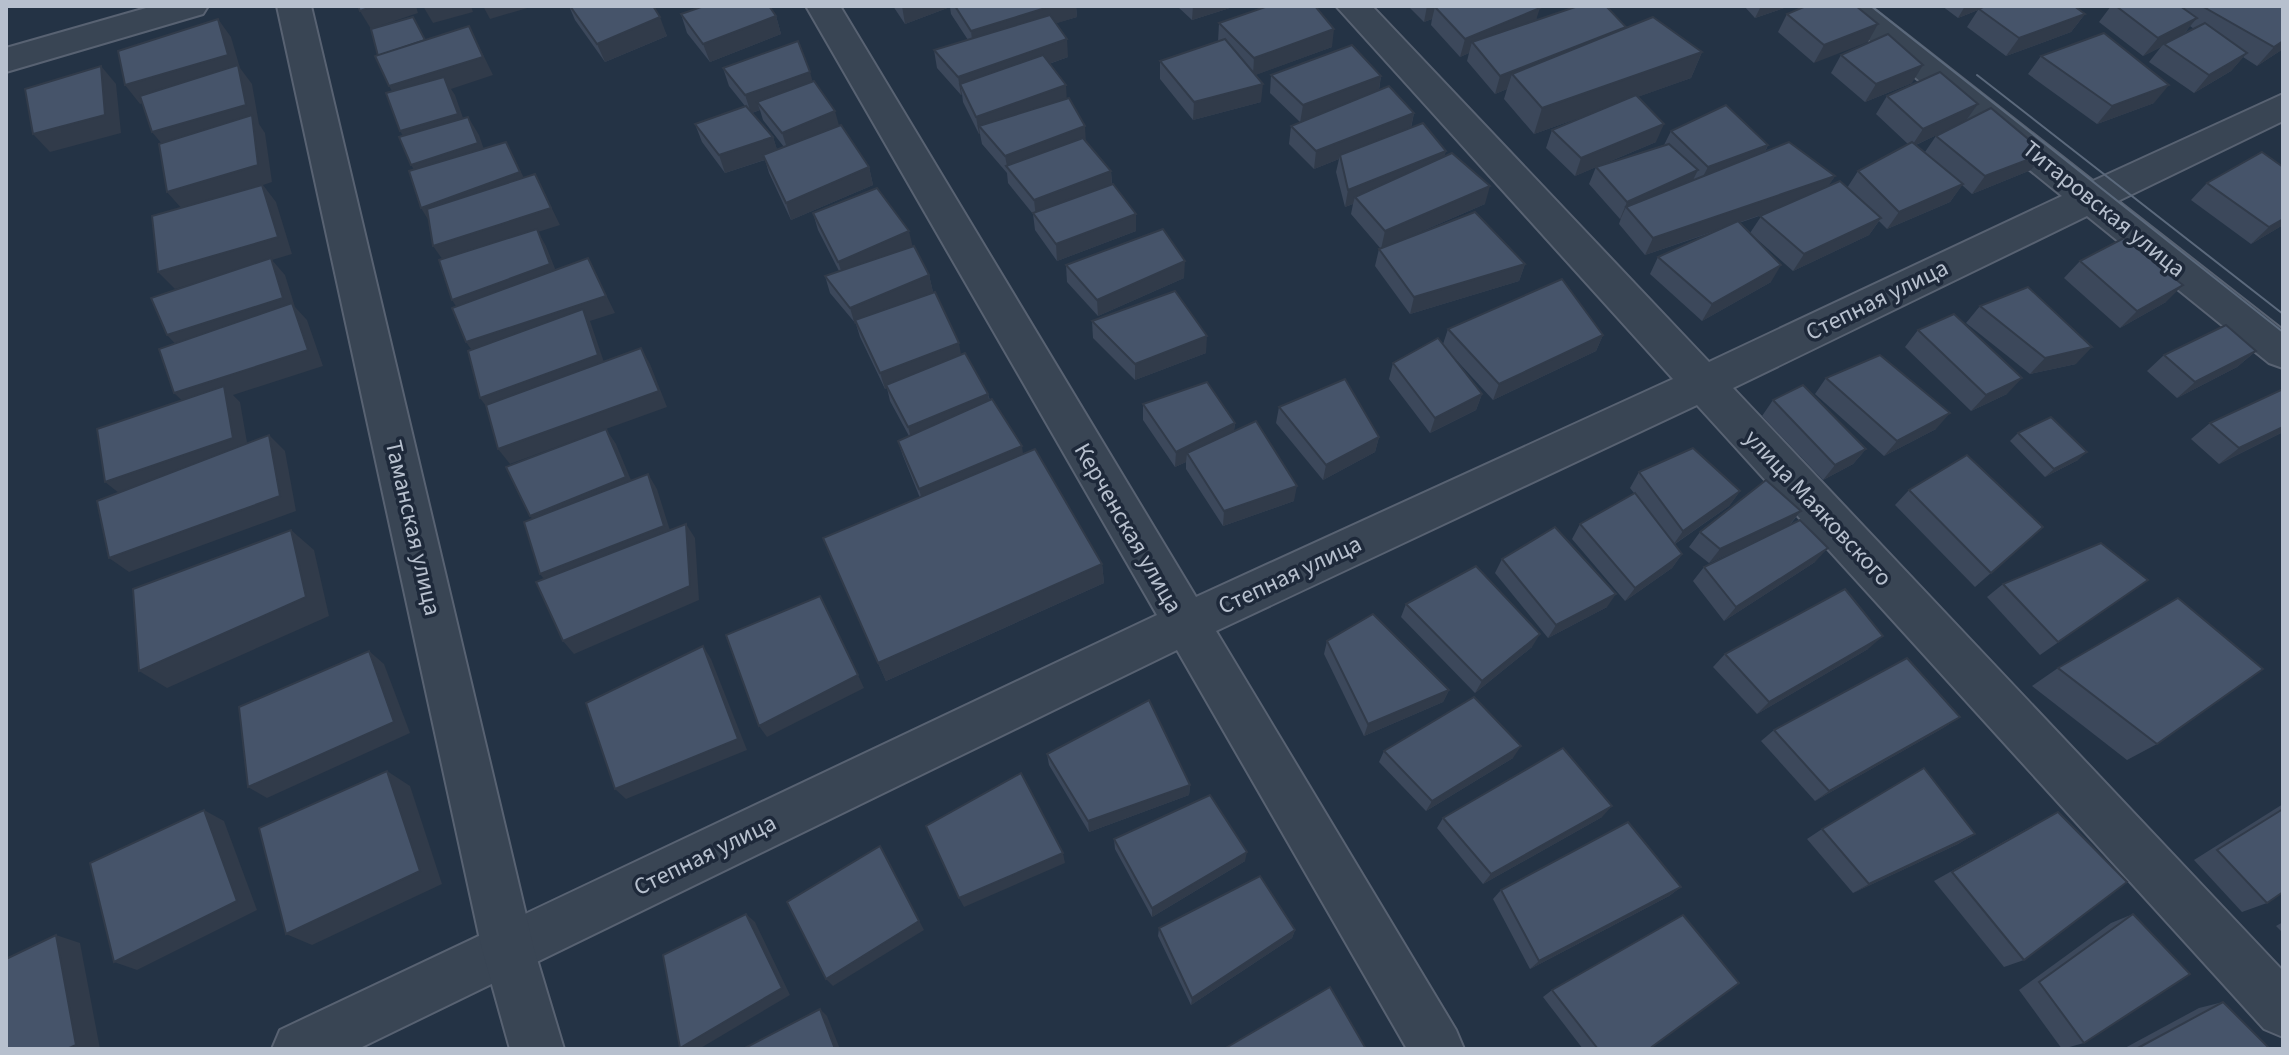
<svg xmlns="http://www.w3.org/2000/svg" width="2289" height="1055" font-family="'Source Sans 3',sans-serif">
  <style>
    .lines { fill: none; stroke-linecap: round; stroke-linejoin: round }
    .minor-casing { stroke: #586272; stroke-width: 4 }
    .tertiary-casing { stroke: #586272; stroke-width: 4 }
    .minor { fill: #394554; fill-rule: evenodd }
    .tertiary { fill: #394554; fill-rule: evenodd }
    .tram { stroke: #5b697c; stroke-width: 2 }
    .wall { fill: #3c485b; fill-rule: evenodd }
    .shaded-wall { fill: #313b4a }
    .building { fill: #46546a; stroke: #313b4a; stroke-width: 2 }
    .labels { text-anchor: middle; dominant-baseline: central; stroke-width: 7; stroke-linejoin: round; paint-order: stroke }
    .street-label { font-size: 24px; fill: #b7c0ce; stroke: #1e293a }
  </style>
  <rect width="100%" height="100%" fill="#243345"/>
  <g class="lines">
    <g class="minor-casing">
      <polygon id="minor" points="806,6 840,6 1196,597 1673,379 1336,6 1372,6 1709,362 2062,196 1837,14 1832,6 1870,6 2093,181 2283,94 2283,121 2118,201 2283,330 2283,368 2269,363 2087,216 1733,388 2283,971 2283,1037 2264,1029 1697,405 1216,631 1456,1030 1464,1049 1407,1049 1177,650 358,1049 272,1049 280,1030 1157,615"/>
    </g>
    <g class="tertiary-casing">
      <g id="tertiary">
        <polygon points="153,6 208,6 203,14 6,72 6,48"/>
        <polygon points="277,6 311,6 534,949 564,1049 510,1049 482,949"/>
      </g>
    </g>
    <use href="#minor" class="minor"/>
    <use href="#tertiary" class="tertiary"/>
    <g class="tram">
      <polyline points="1871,6 2283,332"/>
      <polyline points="1977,75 2283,314"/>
    </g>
  </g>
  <g class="wall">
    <polygon points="569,6 653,6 667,36 605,62 575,20"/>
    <polygon points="893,6 1076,6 1077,17 1056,23 1068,57 1049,64 1086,141 1111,171 1112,184 1136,214 1136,231 1057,261 1035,230 1033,214 1008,183 1007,173 982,144 980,134 979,134 963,102 962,94 961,95 937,68 934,50 968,40 951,14 950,7 905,24"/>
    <polygon points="1177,6 1236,6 1192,20"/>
    <path d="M 1408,6 L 1538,6 L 1536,21 L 1625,28 L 1702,52 L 1691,78 L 1637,97 L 1656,142 L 1599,166 L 1664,145 L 1671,131 L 1768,145 L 1765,152 L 1835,176 L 1828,186 L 1847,188 L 1858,171 L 1908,144 L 1876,114 L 1887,96 L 1978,104 L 1966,121 L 2045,153 L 2031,170 L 1972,194 L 1962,185 L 1950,202 L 1887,229 L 1879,221 L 1869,235 L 1793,271 L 1750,233 L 1762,215 L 1739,223 L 1771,282 L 1702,321 L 1650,274 L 1658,257 L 1719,230 L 1645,255 L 1619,224 L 1621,218 L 1620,219 L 1589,184 L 1596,167 L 1575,176 L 1546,148 L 1552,130 L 1601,110 L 1534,134 L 1504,99 L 1507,89 L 1495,94 L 1467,61 L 1469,53 L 1460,57 L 1431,25 L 1432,19 L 1424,22 ZM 1953,127 L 1936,136 L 1925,152 L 1916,145 Z"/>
    <polygon points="1744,6 1790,6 1755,18"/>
    <polygon points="1856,6 1814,63 1778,32 1787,14"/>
    <polygon points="1942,6 2074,6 2085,14 2071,32 2006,56 1967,27 1978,10 1958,18"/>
    <path d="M 2111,6 L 2180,6 L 2184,9 L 2186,6 L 2283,6 L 2283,49 L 2257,66 L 2243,57 L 2231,71 L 2194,93 L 2149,62 L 2161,47 L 2143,56 L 2099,22 ZM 2190,26 L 2194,29 L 2184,34 Z"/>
    <polygon points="681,14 776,16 781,34 710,62 687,33"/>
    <polygon points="1219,23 1332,47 1255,75 1261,102 1193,120 1160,79 1160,61 1218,42"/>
    <polygon points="1841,55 1912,83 1865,102 1831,73"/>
    <polygon points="2041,56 2154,103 2097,124 2028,74"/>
    <path d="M 723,68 L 813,81 L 839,126 L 869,167 L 873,185 L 791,220 L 769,173 L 765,160 L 725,173 L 702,142 L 695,124 L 745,106 L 729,86 ZM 760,110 L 763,120 L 784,147 L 777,150 L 773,137 L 752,113 Z"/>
    <polygon points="1271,75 1381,76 1379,90 1414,113 1411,128 1446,151 1444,156 1485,204 1381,249 1351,214 1353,204 1345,207 1336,172 1339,159 1314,169 1289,144 1291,126 1300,122 1270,93"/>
    <polygon points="2207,183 2283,225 2251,244 2191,200"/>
    <polygon points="813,213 913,246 929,275 933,292 920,298 988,394 990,400 1023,454 1102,564 1104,583 886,681 823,538 920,498 903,456 898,441 909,436 890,401 887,388 885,389 860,337 856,324 830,293 825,276 839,271 818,230"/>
    <polygon points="1379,249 1525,264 1519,281 1410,314 1375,266"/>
    <polygon points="2080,261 2166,302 2120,328 2064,278"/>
    <polygon points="1066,265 1184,278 1098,316 1067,282"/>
    <polygon points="1980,306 2076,364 2030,374 1966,323"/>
    <polygon points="1092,321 1206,353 1135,380 1093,338"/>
    <polygon points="1448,329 1603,335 1596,351 1493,400 1449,352 1482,394 1476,410 1430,433 1389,379 1393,363 1443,344"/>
    <polygon points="1918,330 2007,394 1971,411 1905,347"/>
    <polygon points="2256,351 2237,367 2177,398 2147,371 2164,355"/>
    <polygon points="1826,378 1936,429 1884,456 1815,394"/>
    <polygon points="1773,400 1866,449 1853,464 1823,480 1762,416"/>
    <polygon points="1143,404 1235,423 1234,431 1294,501 1223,526 1186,469 1186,462 1175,467 1143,420"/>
    <polygon points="1279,407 1379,437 1375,452 1323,480 1276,423"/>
    <polygon points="2210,423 2283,432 2219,464 2191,439"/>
    <polygon points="2018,433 2078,460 2045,477 2010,441"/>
    <polygon points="1639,472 1740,491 1729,506 1675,544 1682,554 1672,568 1625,601 1572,539 1580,524 1634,493 1630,488"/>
    <polygon points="1909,490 2043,527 1975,587 1895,505"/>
    <polygon points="1801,511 1789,526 1815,562 1724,621 1693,581 1704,567 1772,534 1709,563 1689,547 1700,532"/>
    <polygon points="1502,559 1607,607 1548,638 1495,573"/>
    <polygon points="2148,580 2040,655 1987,597 2003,584"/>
    <polygon points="1406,604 1532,647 1475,693 1401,617"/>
    <polygon points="1327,641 1449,690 1443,702 1364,736 1324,654"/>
    <polygon points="1868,649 1757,714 1713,667 1725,654"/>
    <polygon points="2058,668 2157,744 2127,760 2032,686"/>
    <polygon points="1960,717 1943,728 1815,801 1761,741 1774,730"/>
    <polygon points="1384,751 1513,758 1426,811 1379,762"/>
    <polygon points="1047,754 1190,785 1189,795 1089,832 1049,765"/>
    <polygon points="2283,804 2283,892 2267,903 2242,912 2194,860"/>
    <polygon points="1602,817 1483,884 1437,828 1443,818"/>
    <polygon points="2039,822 2024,960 2004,967 1934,881"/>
    <polygon points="1822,829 1975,834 1958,844 1853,893 1807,839"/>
    <polygon points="1114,839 1245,861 1152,917 1115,849"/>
    <polygon points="1681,887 1669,896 1530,969 1493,899 1501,890"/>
    <polygon points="2133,914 2084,1043 2062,1049 2019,990 2111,923"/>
    <polygon points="2283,922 2283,933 2276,926"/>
    <polygon points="1159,928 1295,930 1292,938 1191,1005 1158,936"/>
    <polygon points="1552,990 1649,1049 1583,1049 1543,997"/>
    <polygon points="2223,1002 2270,1049 2123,1049 2199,1008"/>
  </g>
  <g class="shaded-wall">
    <polygon points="374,6 416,6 418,13 371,29 360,11"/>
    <polygon points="423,6 471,6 473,12 433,23"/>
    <polygon points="483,6 534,6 490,19"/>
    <polygon points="902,6 950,6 950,7 905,24"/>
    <polygon points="1052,6 1076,6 1077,17 973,49 971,31"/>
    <polygon points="1193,6 1236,6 1192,20"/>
    <polygon points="1427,6 1467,6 1435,7 1432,19 1424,22"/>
    <polygon points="1761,6 1790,6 1755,18"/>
    <polygon points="1965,6 1988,6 1958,18"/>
    <polygon points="1540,8 1534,26 1472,42 1469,53 1460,57 1465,39"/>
    <polygon points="2085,14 2071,32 2006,56 2019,38"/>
    <polygon points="776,16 781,34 710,62 703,44"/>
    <polygon points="660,17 667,36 605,62 597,44"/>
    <polygon points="2197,18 2181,37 2164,44 2161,47 2143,56 2158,38"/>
    <polygon points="218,19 231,37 240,68 252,84 259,124 265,133 272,182 263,185 276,202 292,254 272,260 285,275 295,307 307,320 323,366 233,395 240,402 249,454 124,497 105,482 191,409 174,393 183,352 167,335 272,260 175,289 158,272 182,209 167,192 167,150 152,132 240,74 140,104 125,85"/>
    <polygon points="1878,24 1868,42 1814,63 1824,45"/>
    <polygon points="469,26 493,75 451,89 455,95 468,132 411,149 400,131 400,104 389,86"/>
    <polygon points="1626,27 1512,74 1507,89 1495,94 1500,76"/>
    <polygon points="1334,29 1332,47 1253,76 1254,58"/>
    <polygon points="1067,39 1068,57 965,93 960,84 962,94 961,95 958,77"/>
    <polygon points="2283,41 2283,49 2257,66 2274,47"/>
    <polygon points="1702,52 1691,78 1534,134 1542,108"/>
    <polygon points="2247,53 2231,71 2194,93 2209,75"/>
    <polygon points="1923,65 1912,83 1865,102 1876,84"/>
    <polygon points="101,66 116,84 121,133 50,152 33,134"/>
    <polygon points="810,72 815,90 757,102 760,110 751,113 745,95"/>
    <polygon points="1381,76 1378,95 1300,123 1303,105"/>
    <polygon points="1263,84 1261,102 1193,120 1194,102"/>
    <polygon points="1066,85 1067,103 979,126 980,134 979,134 976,117"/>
    <polygon points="2169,85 2154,103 2097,124 2112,106"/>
    <polygon points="1978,104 1965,122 1911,147 1923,129"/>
    <polygon points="835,111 840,129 788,151 782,133"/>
    <polygon points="1414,113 1410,131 1340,155 1339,159 1314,169 1316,151"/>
    <polygon points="468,117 479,135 488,161 422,182 411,165"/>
    <polygon points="1664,124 1656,142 1575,176 1581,158"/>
    <polygon points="1085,126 1086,144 1007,166 1005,156"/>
    <polygon points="773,137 779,155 725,173 719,155"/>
    <polygon points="506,142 530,190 432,226 421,208"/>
    <polygon points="1768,145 1759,163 1699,184 1708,167"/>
    <polygon points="1446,151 1441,169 1355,197 1353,204 1345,207 1348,190"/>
    <polygon points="2045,153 2031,170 1972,194 1985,176"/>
    <polygon points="869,167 873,185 791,220 786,203"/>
    <polygon points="1698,170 1689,188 1626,207 1621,218 1620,219 1627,202"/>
    <polygon points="1111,171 1112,188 1036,217 1034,200"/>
    <polygon points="535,174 560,225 538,232 546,246 560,281 463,317 452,300 445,263 433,246"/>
    <polygon points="1835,176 1824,193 1645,255 1653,238"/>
    <polygon points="1963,184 1950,202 1887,229 1899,212"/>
    <polygon points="1490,186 1485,204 1381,249 1385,231"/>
    <polygon points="1136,214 1136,231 1057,261 1056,244"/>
    <polygon points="1881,218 1869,235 1793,271 1804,254"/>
    <polygon points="2283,219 2283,225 2251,244 2269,227"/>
    <polygon points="909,231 913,248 844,279 838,262"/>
    <polygon points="588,258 615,313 590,321 607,371 492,414 480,398 478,359 466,342"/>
    <polygon points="1185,261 1184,278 1098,316 1097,300"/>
    <polygon points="1525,264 1519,281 1410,314 1414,297"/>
    <polygon points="1781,265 1771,282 1702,321 1712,304"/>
    <polygon points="929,275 933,292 856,324 855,320 855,325 850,308"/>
    <polygon points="2183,285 2166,302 2120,328 2137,311"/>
    <polygon points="1603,335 1596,351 1493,400 1499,384"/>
    <polygon points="1207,336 1206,353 1135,380 1135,364"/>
    <polygon points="959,343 962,360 885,389 880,373"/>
    <polygon points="2092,347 2076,364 2030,374 2045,358"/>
    <polygon points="641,348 650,364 667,407 606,429 616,444 636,492 541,530 530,516 606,429 510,464 498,449"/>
    <polygon points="2256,351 2237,367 2177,398 2195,382"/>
    <polygon points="2022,378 2007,394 1971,411 1986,395"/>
    <polygon points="988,394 991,410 912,442 908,427"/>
    <polygon points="1482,394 1476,410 1430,433 1435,418"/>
    <polygon points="1950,413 1936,429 1884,456 1897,441"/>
    <polygon points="1235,423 1233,438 1187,453 1186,462 1175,467 1176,452"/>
    <polygon points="2283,427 2283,432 2219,464 2239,448"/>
    <polygon points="269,435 285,451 296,511 129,572 109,558"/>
    <polygon points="1379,437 1375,452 1323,480 1326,465"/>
    <polygon points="1022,446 1024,461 923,504 919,489"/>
    <polygon points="1866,449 1853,464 1823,480 1835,465"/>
    <polygon points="2087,452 2078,460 2045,477 2054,469"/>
    <polygon points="648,474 657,489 673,540 551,588 540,574"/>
    <polygon points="1297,486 1294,501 1223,526 1224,511"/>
    <polygon points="1740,491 1729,506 1673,545 1683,531"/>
    <polygon points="1801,511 1788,526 1709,563 1720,549"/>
    <polygon points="686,524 695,538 699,600 574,654 563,641"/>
    <polygon points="291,530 314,550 329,616 167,688 139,671"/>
    <polygon points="1828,548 1815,562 1724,621 1736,607"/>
    <polygon points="1682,554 1672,568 1625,601 1635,588"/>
    <polygon points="1102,564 1104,583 886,681 878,663"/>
    <polygon points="1616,594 1607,607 1548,638 1556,625"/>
    <polygon points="1540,634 1532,647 1475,693 1482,681"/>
    <polygon points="1883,636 1868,649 1757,714 1769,702"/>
    <polygon points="703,646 711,659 747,750 626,799 615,789"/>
    <polygon points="369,651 384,664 410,733 267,798 248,787"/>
    <polygon points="858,675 864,688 767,737 759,726"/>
    <polygon points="1449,690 1443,702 1364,736 1368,724"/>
    <polygon points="1960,717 1943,728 1815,801 1829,791"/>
    <polygon points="1521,746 1513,758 1426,811 1432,801"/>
    <polygon points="387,771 410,786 442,884 312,945 286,934"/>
    <polygon points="1190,785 1189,795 1089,832 1088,821"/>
    <polygon points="1612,806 1602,817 1483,884 1491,874"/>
    <polygon points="204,810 224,821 257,910 137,970 114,962"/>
    <polygon points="1975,834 1958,844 1853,893 1869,884"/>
    <polygon points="1247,852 1245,861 1152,917 1152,908"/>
    <polygon points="1063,853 1065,863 964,907 959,898"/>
    <polygon points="886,856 924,930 833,986 826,979"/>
    <polygon points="1681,887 1669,896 1530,969 1539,961"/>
    <polygon points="746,914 755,922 790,995 699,1049 682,1049 680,1048"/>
    <polygon points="1295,930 1292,938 1191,1005 1192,998"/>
    <polygon points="56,935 80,943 100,1049 67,1049"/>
    <polygon points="820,1009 827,1016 840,1049 835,1049"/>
  </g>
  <g class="building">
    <polygon points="358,6 374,6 360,11"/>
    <polygon points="570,6 653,6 660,17 597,44"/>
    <polygon points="704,6 769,6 776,16 703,44 681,14"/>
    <polygon points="955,6 1052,6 971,31"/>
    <polygon points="1268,6 1315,6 1334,29 1254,58 1219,23"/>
    <polygon points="1437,6 1538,6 1540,8 1465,39 1435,7"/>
    <polygon points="1578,6 1606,6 1626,27 1500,76 1472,42"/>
    <polygon points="1806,6 1856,6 1878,24 1824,45 1787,14"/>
    <polygon points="1985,6 2074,6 2085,14 2019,38 1979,9"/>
    <polygon points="2116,6 2180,6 2197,18 2158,38"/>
    <polygon points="2202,6 2280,6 2283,8 2283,41 2274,47"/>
    <polygon points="1050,15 1067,39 958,77 934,50"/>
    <polygon points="413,17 425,40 378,56 371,29"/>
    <polygon points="1653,17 1702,52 1542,108 1512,74"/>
    <polygon points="218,19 228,55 125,85 118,51"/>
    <polygon points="2205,23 2247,53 2209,75 2164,44"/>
    <polygon points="469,26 483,57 389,86 375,56"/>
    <polygon points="2104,33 2169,85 2112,106 2041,56"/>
    <polygon points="1888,34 1923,65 1876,84 1841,55"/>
    <polygon points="1225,39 1263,84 1194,102 1160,61"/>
    <polygon points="798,41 810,72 745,95 723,68"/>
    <polygon points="1352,45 1381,76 1303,105 1271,75"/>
    <polygon points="1043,55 1066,85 976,117 960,84"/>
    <polygon points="238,65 246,105 152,132 140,96"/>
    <polygon points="101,66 105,115 33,134 25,89"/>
    <polygon points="1940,72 1978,104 1923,129 1887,96"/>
    <polygon points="444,77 458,114 400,131 386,93"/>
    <polygon points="814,81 835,111 782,133 757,102"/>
    <polygon points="1389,86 1414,113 1316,151 1291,126"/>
    <polygon points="1636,95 1664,124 1581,158 1552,130"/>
    <polygon points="1069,98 1085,126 1005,156 979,126"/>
    <polygon points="1726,105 1768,145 1708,167 1671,131"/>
    <polygon points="746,106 773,137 719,155 695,124"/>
    <polygon points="1991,108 2045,153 1985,176 1936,136"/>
    <polygon points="252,115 258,165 167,192 159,144"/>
    <polygon points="468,117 478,143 411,165 399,137"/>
    <polygon points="1423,123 1446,151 1348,190 1340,155"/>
    <polygon points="841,125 869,167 786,203 763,155"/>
    <polygon points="1083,138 1111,171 1034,200 1006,166"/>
    <polygon points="506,142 520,172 421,208 409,171"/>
    <polygon points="1789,142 1835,176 1653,238 1626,207"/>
    <polygon points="1912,142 1963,184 1899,212 1858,171"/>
    <polygon points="1669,144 1698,170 1627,202 1596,167"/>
    <polygon points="2262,152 2283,167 2283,219 2269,227 2207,183"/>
    <polygon points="1452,153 1490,186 1385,231 1355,197"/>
    <polygon points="535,174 551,208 433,246 427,209"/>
    <polygon points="1840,181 1881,218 1804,254 1760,216"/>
    <polygon points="1113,184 1136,214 1056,244 1033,213"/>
    <polygon points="262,185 278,237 158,272 152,216"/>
    <polygon points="877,188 909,231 838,262 813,213"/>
    <polygon points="1475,212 1525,264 1414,297 1379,249"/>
    <polygon points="1738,221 1781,265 1712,304 1658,257"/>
    <polygon points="537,229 550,264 452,300 439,260"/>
    <polygon points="1163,229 1185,261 1097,300 1066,265"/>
    <polygon points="2124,238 2183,285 2137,311 2080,261"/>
    <polygon points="914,246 929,275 850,308 825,276"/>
    <polygon points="271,258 283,298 167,335 151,298"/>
    <polygon points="588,258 606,296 466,342 452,308"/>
    <polygon points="1562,279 1603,335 1499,384 1448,329"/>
    <polygon points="2028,287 2092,347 2045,358 1980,306"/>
    <polygon points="1175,291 1207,336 1135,364 1092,321"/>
    <polygon points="935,292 959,343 880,373 855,320"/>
    <polygon points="292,303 308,350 174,393 159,349"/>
    <polygon points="583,309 598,355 480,398 468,351"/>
    <polygon points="1954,314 2022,378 1986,395 1918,330"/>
    <polygon points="2226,325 2256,351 2195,382 2164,355"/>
    <polygon points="1438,338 1482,394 1435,418 1393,363"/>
    <polygon points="641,348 659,391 498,449 486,405"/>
    <polygon points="965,353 988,394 908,427 886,385"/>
    <polygon points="1880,355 1950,413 1897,441 1826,378"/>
    <polygon points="1345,379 1379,437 1326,465 1279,407"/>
    <polygon points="1207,382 1235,423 1176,452 1143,404"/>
    <polygon points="1803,385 1866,449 1835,465 1773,400"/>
    <polygon points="224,386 233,438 105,482 97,429"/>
    <polygon points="2283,389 2283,427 2239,448 2210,423"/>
    <polygon points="992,399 1022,446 919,489 898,441"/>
    <polygon points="2051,417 2087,452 2054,469 2018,433"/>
    <polygon points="1256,421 1297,486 1224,511 1187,453"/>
    <polygon points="606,429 626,477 530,516 506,467"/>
    <polygon points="269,435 280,496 109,558 97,501"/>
    <polygon points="1693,448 1740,491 1683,531 1639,472"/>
    <polygon points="1035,449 1102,564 878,663 823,538"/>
    <polygon points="1967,455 2043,527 1991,573 1909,490"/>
    <polygon points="648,474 664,526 540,574 524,522"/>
    <polygon points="1766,480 1801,511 1720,549 1700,532"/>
    <polygon points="1635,493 1682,554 1635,588 1580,524"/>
    <polygon points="1800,520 1828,548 1736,607 1704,567"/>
    <polygon points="686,524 690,586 563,641 536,582"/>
    <polygon points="1555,527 1616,594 1556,625 1502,559"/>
    <polygon points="291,530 306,597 139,671 133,589"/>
    <polygon points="2101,543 2148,580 2058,642 2003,584"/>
    <polygon points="1476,566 1540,634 1482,681 1406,604"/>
    <polygon points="1845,589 1883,636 1769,702 1725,654"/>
    <polygon points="820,596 858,675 759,726 726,635"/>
    <polygon points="2178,598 2263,669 2157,744 2058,668"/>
    <polygon points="1373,614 1449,690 1368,724 1327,641"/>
    <polygon points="703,646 738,739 615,789 586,703"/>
    <polygon points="369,651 394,722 248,787 239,707"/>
    <polygon points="1907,658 1960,717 1829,791 1774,730"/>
    <polygon points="1474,697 1521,746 1432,801 1384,751"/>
    <polygon points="1149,700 1190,785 1088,821 1047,754"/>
    <polygon points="1563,748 1612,806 1491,874 1443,818"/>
    <polygon points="1924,768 1975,834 1869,884 1822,829"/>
    <polygon points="387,771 420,871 286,934 259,828"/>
    <polygon points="1021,773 1063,853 959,898 926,826"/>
    <polygon points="1210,795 1247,852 1152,908 1114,839"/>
    <polygon points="2283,809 2283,892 2267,903 2217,850"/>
    <polygon points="204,810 237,901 114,962 90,863"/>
    <polygon points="2058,812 2127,882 2024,960 1952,872"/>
    <polygon points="1628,822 1681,887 1539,961 1501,890"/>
    <polygon points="880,846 919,921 826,979 787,902"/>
    <polygon points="1260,876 1295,930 1192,998 1159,928"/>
    <polygon points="746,914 782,988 680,1048 663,955"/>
    <polygon points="2133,914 2190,974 2084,1043 2039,982"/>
    <polygon points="1683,915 1739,983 1649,1049 1598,1049 1552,990"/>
    <polygon points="56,935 76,1045 67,1049 6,1049 6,959"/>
    <polygon points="1330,987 1366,1049 1224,1049"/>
    <polygon points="2223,1002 2270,1049 2136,1049"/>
    <polygon points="820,1009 835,1049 743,1049"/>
  </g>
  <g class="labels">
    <g class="street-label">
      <text transform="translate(2104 209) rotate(39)">Титаровская улица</text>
      <text transform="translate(1877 300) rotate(-26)">Степная улица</text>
      <text transform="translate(1818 508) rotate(47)">улица Маяковского</text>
      <text transform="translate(413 528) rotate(77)">Таманская улица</text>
      <text transform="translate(1128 528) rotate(60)">Керченская улица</text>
      <text transform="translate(1290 575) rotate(-25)">Степная улица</text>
      <text transform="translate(705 855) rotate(-26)">Степная улица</text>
    </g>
  </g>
  <rect width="2289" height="1055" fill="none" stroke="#b7c0ce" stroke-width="16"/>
</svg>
